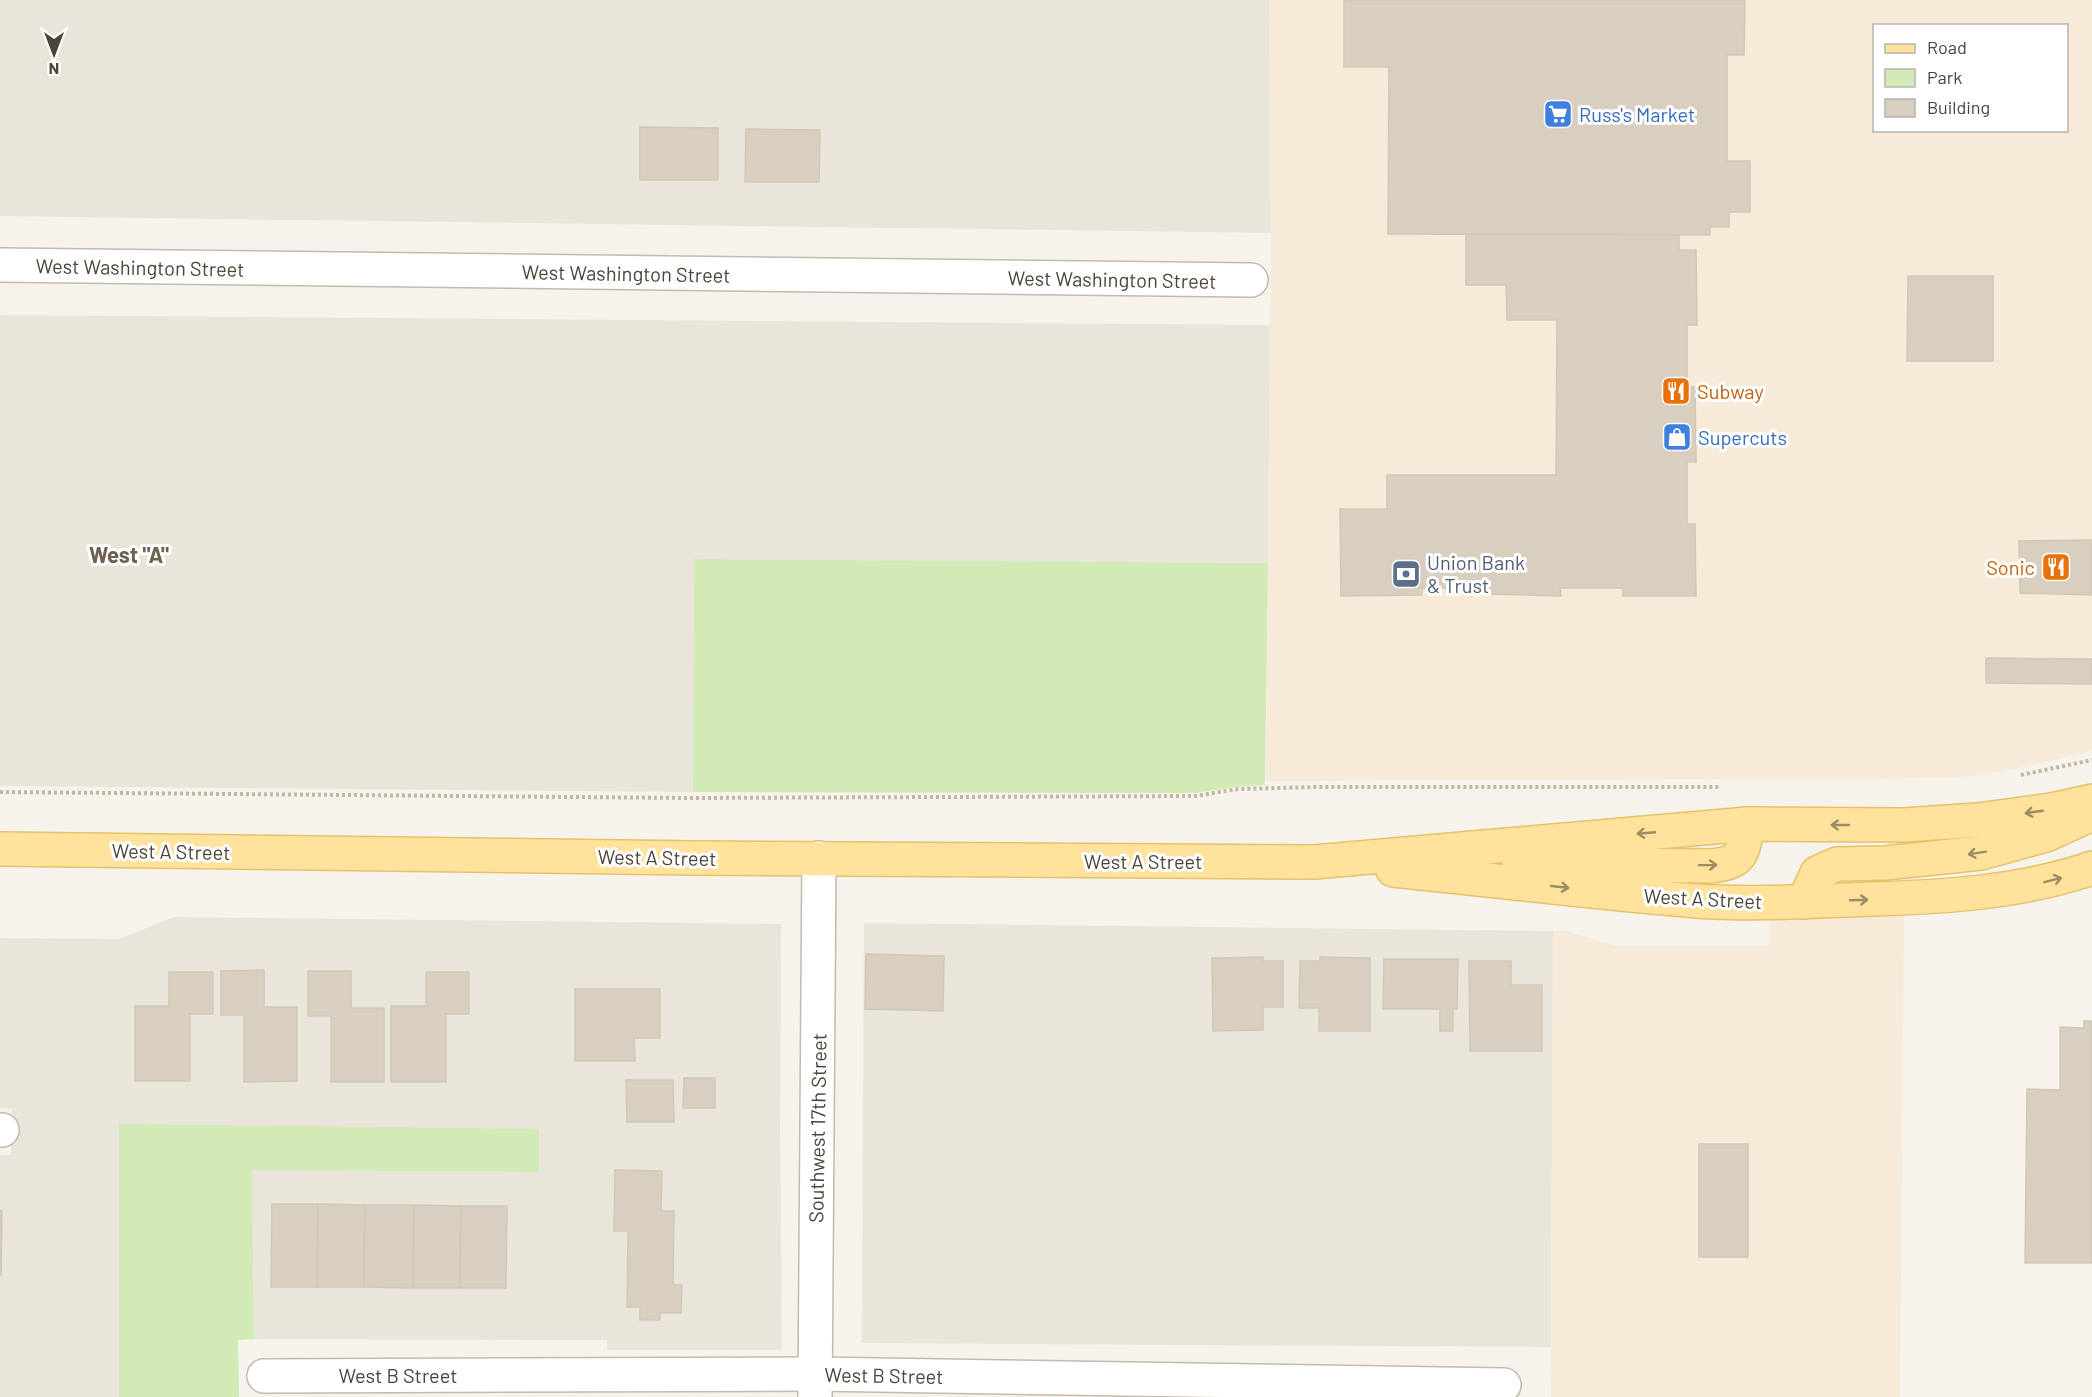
<svg xmlns="http://www.w3.org/2000/svg" width="2092" height="1397" font-family="Barlow,sans-serif">
  <style>
    .residential { fill: #eae5da }
    .commercial { fill: #f7ead8; fill-rule: evenodd }
    .green { fill: #d2eab5 }
    .building { fill: #d8cfc1; stroke: #d3c7b4; stroke-width: 1.5 }
    .lines { fill: none; stroke-linecap: round; stroke-linejoin: round }
    .minor-casing { stroke: #c2bbae; stroke-width: 36 }
    .major-casing { stroke: #e6c16a; stroke-width: 36 }
    .path { stroke: #c4b79f; stroke-width: 4; stroke-dasharray: 3 3; stroke-linecap: butt }
    .minor { stroke: #fff; stroke-width: 33 }
    .major { stroke: #ffe39c; stroke-width: 33 }
    .oneway { stroke: #9c8c66 }
    .labels { text-anchor: middle; dominant-baseline: central; stroke-width: 6; stroke-linejoin: round; paint-order: stroke }
    .shop-label { font-size: 20px; fill: #366cbe; stroke: #fff; text-anchor: start }
    .street-label { font-size: 20px; fill: #4b4439; stroke: #fff }
    .food-label { font-size: 20px; fill: #c56008; stroke: #fff; text-anchor: start }
    .service-label { font-size: 20px; fill: #4e5e75; stroke: #fff; text-anchor: start }
    .quarter-label { font-size: 22px; font-weight: bold; fill: #6e6250; stroke: #fff }
  </style>
  <rect width="100%" height="100%" fill="#f6f3ec"/>
  <g class="residential">
    <polygon points="0,0 1269,0 1271,233 0,216"/>
    <polygon points="0,315 1270,325 1268,563 694,559 693,792 0,786"/>
    <polygon points="174,917 781,924 780,1131 782,1350 607,1350 607,1340 254,1339 252,1170 539,1172 119,1124 119,1397 0,1397 0,1155 11,1155 12,1109 0,1108 0,938 119,939"/>
    <polygon points="864,923 1553,931 1551,1347 862,1343"/>
  </g>
  <g class="commercial">
    <path d="M 1269,0 L 2092,0 L 2092,751 L 2004,771 L 1959,778 L 1266,781 L 1271,233 ZM 1874,26 L 2066,26 L 2066,130 L 1874,130 Z"/>
    <polygon points="1770,914 1904,914 1900,1397 1551,1397 1553,931 1565,931 1617,946 1769,946"/>
  </g>
  <g class="green">
    <polygon points="694,559 1268,563 1265,785 1235,787 1196,793 693,792"/>
    <polygon points="119,1124 539,1129 539,1172 252,1170 254,1339 238,1340 239,1397 119,1397"/>
  </g>
  <g class="building">
    <polygon points="1344,0 1745,0 1744,55 1727,55 1727,161 1750,161 1750,212 1729,212 1729,227 1710,227 1710,235 1388,234 1389,67 1344,67"/>
    <polygon points="640,127 718,128 718,180 640,180"/>
    <polygon points="746,129 820,130 819,182 745,182"/>
    <polygon points="1466,234 1679,235 1679,250 1696,250 1697,325 1687,325 1687,387 1695,387 1696,462 1687,462 1687,524 1695,524 1696,596 1623,596 1623,588 1560,588 1561,596 1486,594 1486,588 1422,588 1422,595 1341,596 1340,509 1387,509 1387,475 1556,475 1557,320 1507,320 1506,285 1466,285"/>
    <polygon points="1908,276 1993,276 1993,361 1907,361"/>
    <polygon points="2092,540 2092,595 2020,593 2019,541"/>
    <polygon points="1986,658 2092,659 2092,684 1986,683"/>
    <polygon points="866,954 944,956 943,1011 865,1009"/>
    <polygon points="1263,957 1263,961 1283,961 1283,1007 1263,1007 1263,1030 1213,1031 1212,958"/>
    <polygon points="1320,957 1370,958 1370,1031 1319,1031 1319,1008 1299,1008 1300,961 1320,961"/>
    <polygon points="1384,959 1458,959 1457,1009 1453,1009 1453,1031 1440,1031 1440,1009 1383,1009"/>
    <polygon points="1469,961 1511,961 1511,985 1542,985 1542,1051 1470,1051"/>
    <polygon points="264,970 264,1007 297,1007 297,1081 244,1082 244,1015 221,1015 221,971"/>
    <polygon points="308,971 351,971 351,1008 384,1008 384,1082 331,1082 331,1016 308,1016"/>
    <polygon points="169,972 213,972 213,1014 190,1014 190,1081 135,1081 135,1006 169,1006"/>
    <polygon points="426,972 469,972 469,1014 446,1014 446,1082 391,1082 391,1006 426,1006"/>
    <polygon points="575,989 660,989 660,1038 634,1038 635,1061 575,1061"/>
    <polygon points="2084,1021 2092,1021 2092,1263 2025,1263 2027,1089 2060,1090 2060,1027 2084,1028"/>
    <polygon points="684,1078 715,1078 715,1108 683,1108"/>
    <polygon points="626,1080 673,1080 674,1122 627,1122"/>
    <rect x="1699" y="1144" width="49" height="113"/>
    <polygon points="615,1170 662,1171 661,1211 674,1211 673,1285 682,1285 681,1313 660,1313 660,1320 640,1320 640,1307 627,1307 628,1231 614,1231"/>
    <polygon points="272,1204 318,1204 317,1287 271,1287"/>
    <polygon points="318,1204 365,1205 364,1287 317,1287"/>
    <polygon points="365,1205 414,1205 413,1288 364,1287"/>
    <polygon points="414,1205 461,1206 460,1288 413,1288"/>
    <polygon points="461,1206 507,1206 506,1288 460,1288"/>
    <polygon points="0,1210 2,1211 1,1275 0,1275"/>
  </g>
  <g class="lines">
    <g class="minor-casing">
      <g id="minor">
        <polyline points="0,265 1251,280"/>
        <polyline points="0,1130 2,1130"/>
        <polyline points="264,1376 815,1374 1504,1385"/>
        <polyline points="815,1397 819,858"/>
      </g>
    </g>
    <g class="major-casing">
      <g id="major">
        <polyline points="0,849 695,858 1314,862 1748,824 1904,825 1977,820 2051,810 2092,801"/>
        <path d="M 1519,864 L 1711,866 C 1744,862 1742,854 1748,824"/>
        <path d="M 1393,870 C 1494,880 1595,893 1696,901 C 1754,905 1814,901 1873,899 C 1946,897 2022,892 2092,868"/>
        <polyline points="1804,902 1817,873 1837,864 1885,863 1981,853 2046,835 2090,815"/>
      </g>
    </g>
    <g class="path">
      <polyline points="2021,775 2092,760"/>
      <polyline points="0,792 689,798 1195,796 1238,789 1316,787 1721,787"/>
    </g>
    <use href="#minor" class="minor"/>
    <use href="#major" class="major"/>
  </g>
  <defs><path id="oneway-shaft" d="M-6 0H5M1.5-3L5.5 0L1.5 3" fill="none" stroke-width="1.6" stroke-linecap="round" stroke-linejoin="round" transform="scale(1.5)"/></defs>
  <g class="oneway">
    <use href="#oneway-shaft" transform="translate(2034 812) rotate(172)"/>
    <use href="#oneway-shaft" transform="translate(1840 825) rotate(-180)"/>
    <use href="#oneway-shaft" transform="translate(1646 833) rotate(175)"/>
    <use href="#oneway-shaft" transform="translate(1977 853) rotate(171)"/>
    <use href="#oneway-shaft" transform="translate(1708 865) rotate(-1)"/>
    <use href="#oneway-shaft" transform="translate(2053 880) rotate(-14)"/>
    <use href="#oneway-shaft" transform="translate(1560 887) rotate(6)"/>
    <use href="#oneway-shaft" transform="translate(1859 900) rotate(-2)"/>
  </g>
  <defs>
    <g id="supermarket-square" transform="scale(1.5)"><rect x="-9" y="-9" width="18" height="18" rx="4" fill="#3f7fe0" stroke="#fff"/><path d="M-6-5.5h2.5l.6 2H6L4.5 2H-2.5L-4.4-4H-6ZM-1.5 3.2a1.3 1.3 0 1 0 .1 0ZM3 3.2a1.3 1.3 0 1 0 .1 0Z" fill="#fff"/></g>
    <g id="restaurant-square" transform="scale(1.5)"><rect x="-9" y="-9" width="18" height="18" rx="4" fill="#e8710a" stroke="#fff"/><path d="M-5-6h1v4h1v-4h1v4h1v-4h1v5L-1.5 .5V6h-2V.5L-5-1ZM5-6V6H3V1.5H1.5Q1.5-4 5-6Z" fill="#fff"/></g>
    <g id="shop-square" transform="scale(1.5)"><rect x="-9" y="-9" width="18" height="18" rx="4" fill="#3f7fe0" stroke="#fff"/><path d="M-5-2.5h2.3a2.7 3.5 0 0 1 5.4 0H5L5.5 6h-11ZM-1.5-2.5h3a1.5 2.3 0 0 0-3 0Z" fill="#fff"/></g>
    <g id="bank-square" transform="scale(1.5)"><rect x="-9" y="-9" width="18" height="18" rx="4" fill="#5c6f8a" stroke="#fff"/><path d="M-6-4H6V4H-6ZM0-2.3a2.3 2.3 0 1 0 0 4.6a2.3 2.3 0 1 0 0-4.6Z" fill="#fff"/></g>
  </defs>
  <g fill-rule="evenodd">
    <use href="#supermarket-square" x="1558" y="114"/>
    <use href="#restaurant-square" x="1676" y="391"/>
    <use href="#shop-square" x="1677" y="437"/>
    <use href="#restaurant-square" x="2056" y="567"/>
    <use href="#bank-square" x="1406" y="574"/>
  </g>
  <g class="labels">
    <g class="shop-label">
      <text x="1579" y="114">Russ's Market</text>
      <text x="1698" y="437">Supercuts</text>
    </g>
    <g class="street-label">
      <text transform="translate(140 267) rotate(1)">West Washington Street</text>
      <text transform="translate(626 273) rotate(1)">West Washington Street</text>
      <text transform="translate(1112 279) rotate(1)">West Washington Street</text>
      <text transform="translate(171 851) rotate(1)">West A Street</text>
      <text transform="translate(657 857) rotate(1)">West A Street</text>
      <text x="1143" y="861">West A Street</text>
      <text transform="translate(1703 898) rotate(3)">West A Street</text>
      <text transform="translate(817 1128) rotate(-89)">Southwest 17th Street</text>
      <text x="398" y="1375">West B Street</text>
      <text transform="translate(884 1375) rotate(1)">West B Street</text>
    </g>
    <g class="food-label">
      <text x="1697" y="391">Subway</text>
      <text x="2035" y="567" text-anchor="end">Sonic</text>
    </g>
    <g class="service-label">
      <text x="1427" y="562">Union Bank<tspan x="1427" dy="23">&amp; Trust</tspan></text>
    </g>
    <g class="quarter-label">
      <text x="129" y="554">West "A"</text>
    </g>
  </g>
  <rect x="1873" y="24" width="195" height="108" fill="#ffffff" stroke="#b7b4b0" stroke-width="1.5"/>
  <rect x="1885" y="44" width="30" height="9" fill="#ffe39c" stroke="#b7b4b0" stroke-width="1.5"/>
  <text x="1927" y="54" font-size="18" fill="#4b4439">Road</text>
  <rect x="1885" y="69" width="30" height="18" fill="#d2eab5" stroke="#b7b4b0" stroke-width="1.5"/>
  <text x="1927" y="84" font-size="18" fill="#4b4439">Park</text>
  <rect x="1885" y="99" width="30" height="18" fill="#d8cfc1" stroke="#b7b4b0" stroke-width="1.5"/>
  <text x="1927" y="114" font-size="18" fill="#4b4439">Building</text>
  <g transform="translate(54 54) rotate(180)" stroke="#ffffff" stroke-width="4.5" paint-order="stroke">
  <path d="M0-4.5L10 22L0 15L-10 22Z" fill="#4b4439"/>
  <text y="-9" font-size="16" font-weight="bold" text-anchor="middle" fill="#4b4439">N</text>
  </g>
</svg>
